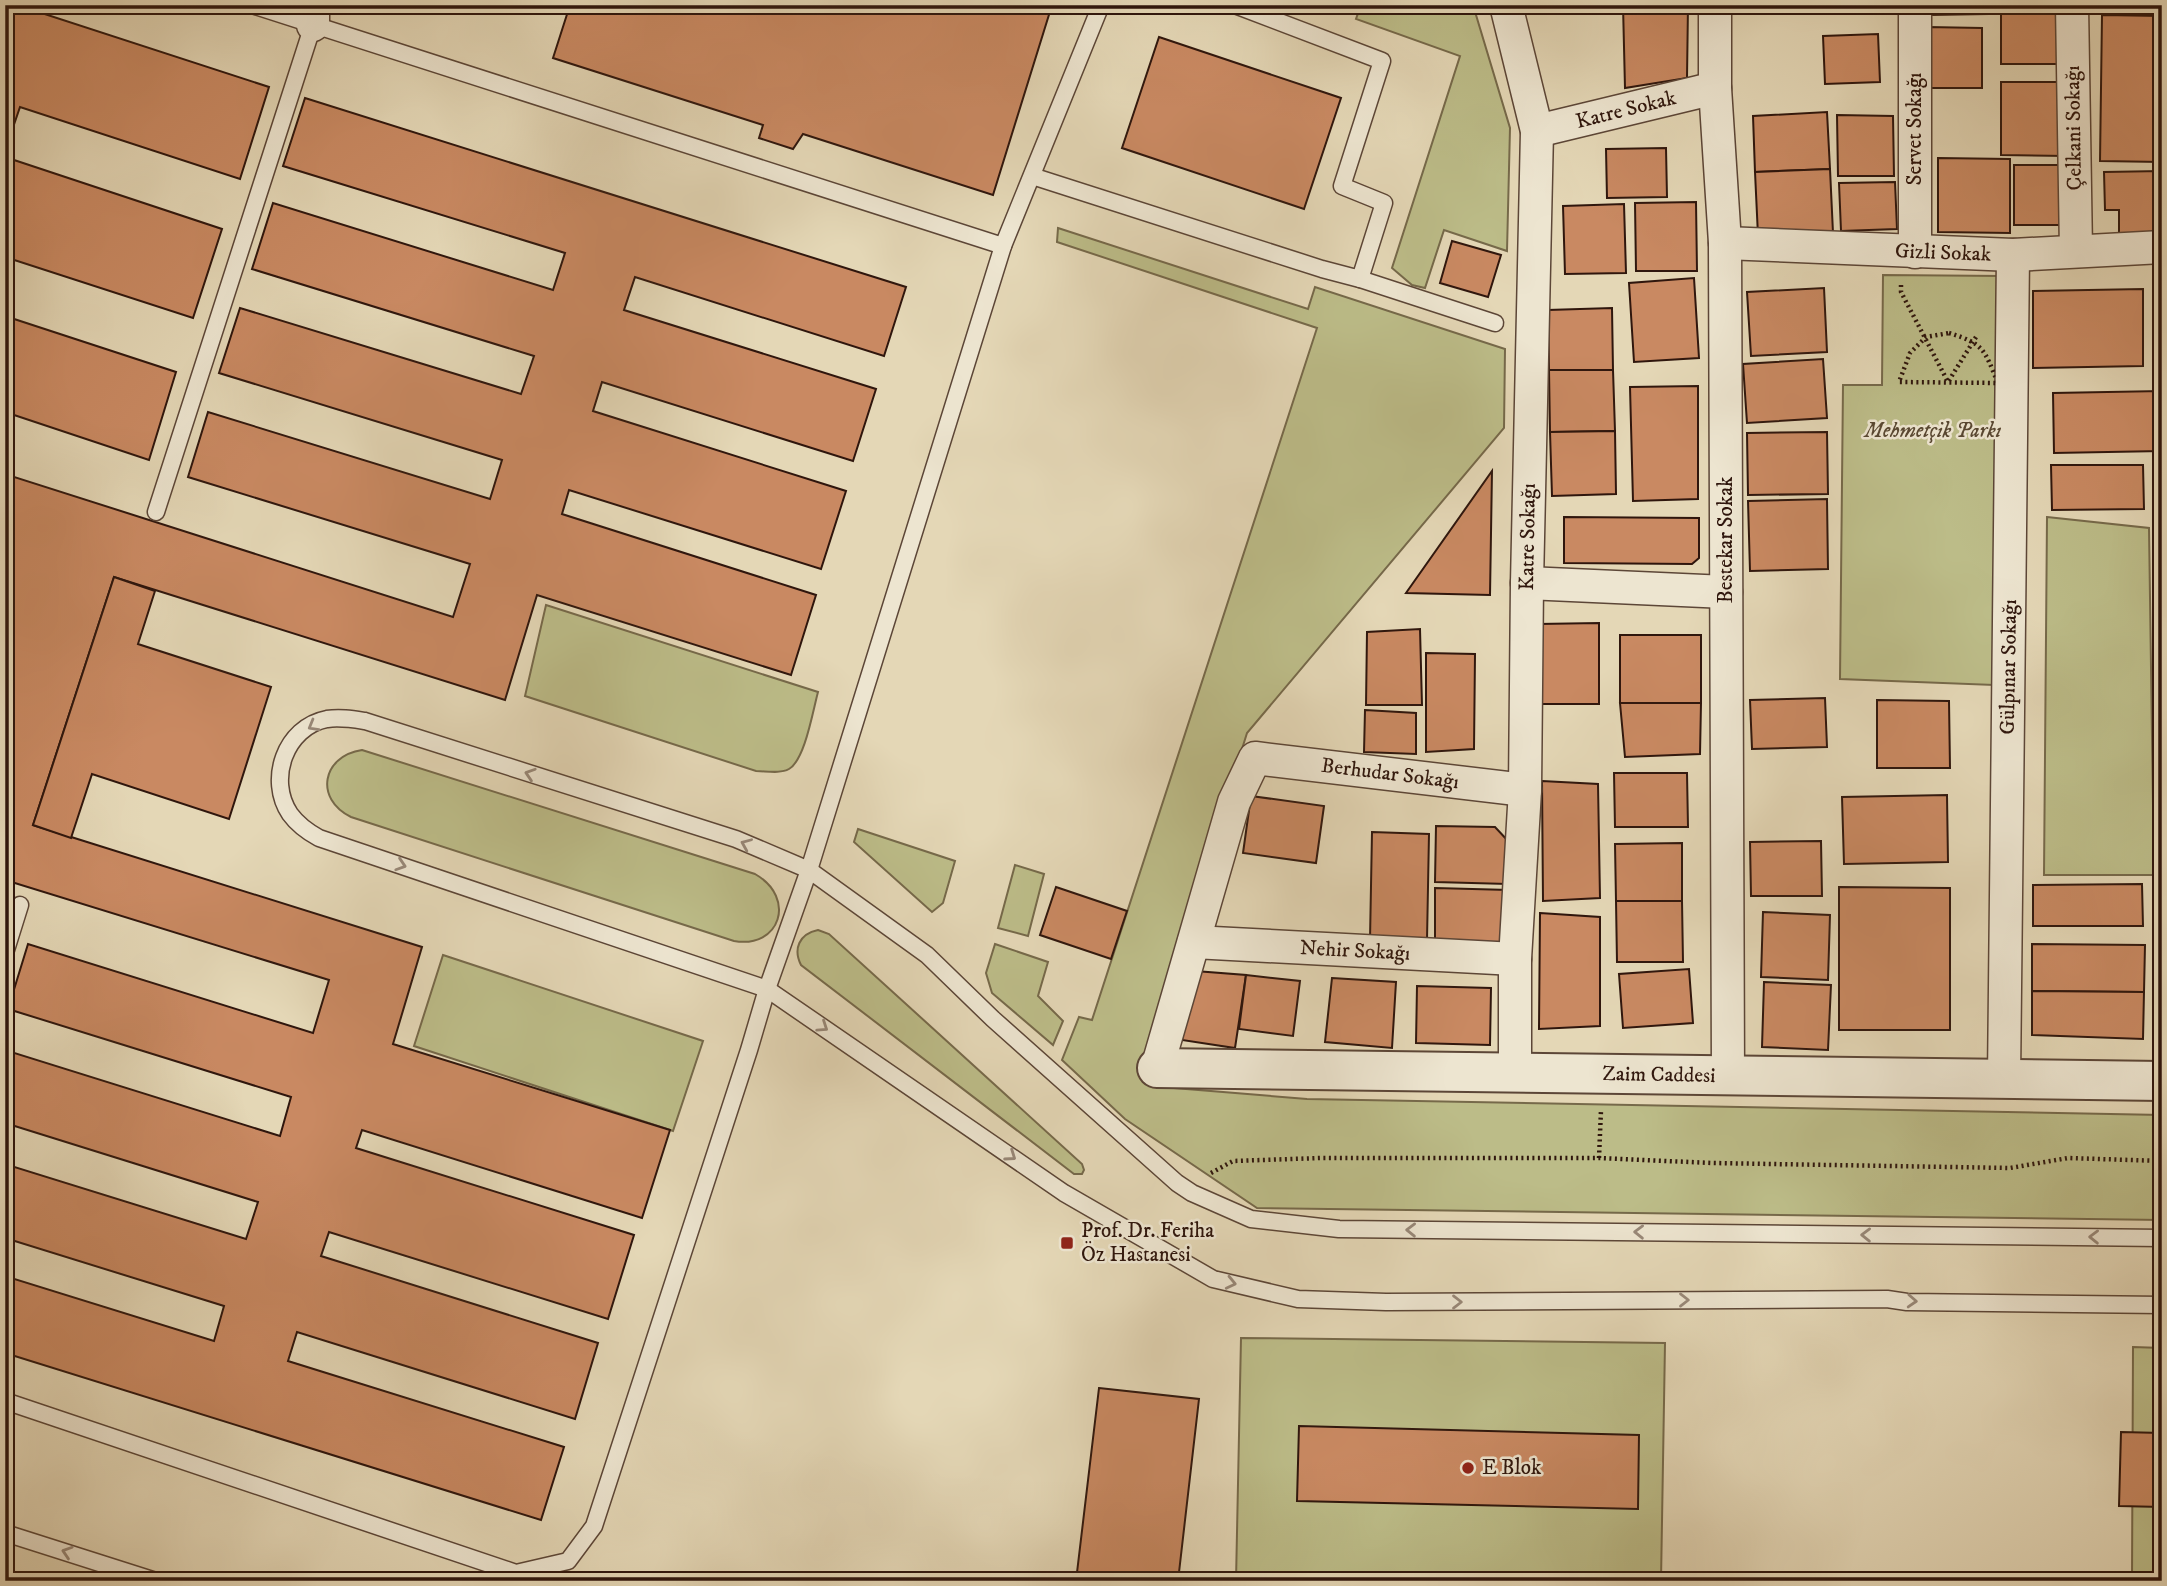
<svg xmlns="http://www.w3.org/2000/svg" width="2167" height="1586" font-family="'IM FELL DW Pica',serif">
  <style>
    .green { fill: #bcbc88; stroke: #76694a; stroke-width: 2 }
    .building { fill: #c98962; stroke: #2f160d; stroke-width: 2 }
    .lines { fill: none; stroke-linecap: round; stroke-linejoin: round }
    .service-casing { stroke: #5c4637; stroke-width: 19 }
    .minor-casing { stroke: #5c4637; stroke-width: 35 }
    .tertiary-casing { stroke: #5c4637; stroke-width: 42 }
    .path { stroke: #2f160d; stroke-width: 4.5; stroke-dasharray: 2 3.5; stroke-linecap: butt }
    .service { stroke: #ede5d0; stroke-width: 16 }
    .minor { stroke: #ede5d0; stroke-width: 32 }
    .tertiary { stroke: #ede5d0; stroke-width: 38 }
    .oneway { stroke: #988878 }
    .poi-dot { fill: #8f2418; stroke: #ede5d0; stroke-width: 2.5 }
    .labels { text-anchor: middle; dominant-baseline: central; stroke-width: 5; stroke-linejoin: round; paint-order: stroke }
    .street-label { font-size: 21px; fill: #2f160d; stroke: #ede5d0 }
    .park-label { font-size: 21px; font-style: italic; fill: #594832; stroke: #ede5d0 }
    .poi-label { font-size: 21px; fill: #2f160d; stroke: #ede5d0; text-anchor: start }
  </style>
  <rect width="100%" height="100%" fill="#e4d7b6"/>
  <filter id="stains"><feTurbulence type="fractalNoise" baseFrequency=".00286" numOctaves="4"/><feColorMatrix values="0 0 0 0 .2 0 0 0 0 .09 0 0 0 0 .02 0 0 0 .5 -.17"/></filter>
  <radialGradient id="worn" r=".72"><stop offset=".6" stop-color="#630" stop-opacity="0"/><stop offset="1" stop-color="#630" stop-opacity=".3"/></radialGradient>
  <g class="green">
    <polygon points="1361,5 1473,5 1510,128 1507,251 1444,230 1425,288 1412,285 1392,268 1460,56 1356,19"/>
    <polygon points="1058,228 1308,309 1315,287 1505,349 1504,428 1247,733 1148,1051 1150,1086 1307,1099 2162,1115 2162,1220 1257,1208 1125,1119 1062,1060 1079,1017 1092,1020 1317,328 1057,242"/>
    <polygon points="1883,275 2003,276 1994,685 1840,679 1843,385 1882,385"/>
    <polygon points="2047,517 2149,528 2154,875 2044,875"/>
    <path d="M 546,605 L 818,692 C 813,710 805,760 789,769 C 780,774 766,771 756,771 L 525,696 Z"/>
    <path d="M 362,750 L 755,874 C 797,898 780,949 734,941 L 351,817 C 314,799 322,756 362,750 Z"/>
    <polygon points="858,829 955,861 943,903 932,912 854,842"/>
    <polygon points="1015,865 1044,874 1028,936 998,928"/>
    <path d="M 818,930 L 829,934 L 1082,1164 L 1084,1170 L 1082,1174 L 1074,1174 L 801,965 C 793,949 799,934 818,930 Z"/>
    <polygon points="995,944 1048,962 1038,996 1063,1021 1053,1045 992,993 986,973"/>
    <polygon points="443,955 703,1041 673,1131 414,1046"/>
    <polygon points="1241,1338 1665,1343 1661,1581 1236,1581"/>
    <polygon points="2133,1347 2162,1348 2162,1581 2132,1581"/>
  </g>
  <g class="building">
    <polygon points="5,5 17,5 269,87 240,179 20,107 5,151"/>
    <polygon points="570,5 1052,5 993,195 803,134 793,149 759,138 763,125 553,58"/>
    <polygon points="1623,5 1688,5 1687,78 1625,88"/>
    <polygon points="1821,5 1878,5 1878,9 1821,8"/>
    <polygon points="1929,5 1988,5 1988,14 1929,15"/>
    <rect x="2001" y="5" width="56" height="59"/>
    <polygon points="2102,15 2162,16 2162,162 2100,161"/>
    <polygon points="1927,27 1982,28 1982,88 1926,88"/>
    <polygon points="1878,34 1880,82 1825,84 1823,36"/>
    <polygon points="1159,37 1341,98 1304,209 1122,148"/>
    <polygon points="2001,82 2066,82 2066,156 2001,155"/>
    <polygon points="305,98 906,287 884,356 635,277 624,310 876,389 853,461 602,382 593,411 846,491 821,569 569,490 562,514 816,595 791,675 537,595 505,700 114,577 33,825 422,947 393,1044 670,1130 642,1218 362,1130 356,1148 634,1235 608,1319 329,1232 321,1256 598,1343 575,1419 297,1332 288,1361 564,1447 541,1520 5,1353 5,1276 214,1341 224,1306 5,1238 5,1164 246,1239 258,1202 5,1123 5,1050 280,1136 291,1097 8,1009 28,944 313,1033 329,980 5,880 5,474 453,617 470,564 188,477 208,412 490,499 502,460 219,373 240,308 521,394 534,356 252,269 273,203 553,290 565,253 283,166"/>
    <polygon points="1827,112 1830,169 1755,172 1753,116"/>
    <polygon points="1837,115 1893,116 1894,176 1838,176"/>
    <polygon points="1666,148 1667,197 1607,198 1606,149"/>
    <polygon points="5,157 222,229 193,318 5,257"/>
    <polygon points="1938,158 2010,159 2010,233 1938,232"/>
    <rect x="2014" y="165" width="56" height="60"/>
    <polygon points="1830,169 1833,233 1758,236 1755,172"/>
    <polygon points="2162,171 2162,233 2119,234 2119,210 2105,210 2104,172"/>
    <polygon points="1895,182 1897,229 1841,231 1839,183"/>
    <polygon points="1696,202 1697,271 1636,271 1635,203"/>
    <polygon points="1624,204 1626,273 1565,274 1563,206"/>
    <polygon points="1452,241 1501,255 1488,297 1440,283"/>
    <polygon points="1694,278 1699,358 1634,362 1629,283"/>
    <polygon points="1824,288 1827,352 1751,356 1747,292"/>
    <polygon points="2143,289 2143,366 2033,368 2033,291"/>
    <polygon points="1612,308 1613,370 1549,370 1548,310"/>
    <polygon points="5,316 176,372 149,460 5,412"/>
    <polygon points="1823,359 1827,418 1747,423 1743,364"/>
    <polygon points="1549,370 1613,370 1615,431 1550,432"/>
    <polygon points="1698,386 1698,499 1633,501 1630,387"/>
    <polygon points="2162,391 2162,451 2054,453 2053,393"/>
    <polygon points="1615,431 1616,494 1552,496 1550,432"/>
    <polygon points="1827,432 1828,494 1748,495 1747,433"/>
    <polygon points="2051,465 2143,465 2144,509 2052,510"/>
    <polygon points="1492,471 1490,595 1406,593"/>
    <polygon points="1827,499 1828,569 1750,571 1748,501"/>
    <polygon points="1564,517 1699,518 1699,558 1692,564 1564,563"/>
    <polygon points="2160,526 2162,526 2162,587 2159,587"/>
    <polygon points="114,577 155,591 138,644 271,687 229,819 92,774 71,838 33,825"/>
    <polygon points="1599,623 1599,704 1539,704 1538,624"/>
    <polygon points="1420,629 1422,705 1366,705 1367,632"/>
    <rect x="1620" y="635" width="81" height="68"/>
    <polygon points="1426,653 1475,654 1474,749 1426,752"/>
    <polygon points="1825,698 1827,747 1752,749 1750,700"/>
    <polygon points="1877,700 1949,701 1950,768 1877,768"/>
    <polygon points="1620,703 1701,703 1700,754 1625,757"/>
    <polygon points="1365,710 1416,713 1416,754 1364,752"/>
    <polygon points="1614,773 1687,773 1688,827 1615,827"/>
    <polygon points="1542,781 1598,784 1600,898 1543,901"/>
    <polygon points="1947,795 1948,862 1844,864 1842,797"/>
    <polygon points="1251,796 1324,806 1316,863 1243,853"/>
    <polygon points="1436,826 1495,827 1509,842 1508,884 1435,882"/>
    <polygon points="1372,832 1429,834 1427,940 1370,940"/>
    <polygon points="1821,841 1822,896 1751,896 1750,842"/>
    <polygon points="1682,843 1682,901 1616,901 1615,844"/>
    <polygon points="2142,884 2143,926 2033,926 2033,885"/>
    <polygon points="1056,887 1127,911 1111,959 1040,935"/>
    <polygon points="1839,887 1950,888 1950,1030 1839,1030"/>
    <polygon points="1435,888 1509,890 1508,947 1435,945"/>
    <polygon points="1616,901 1682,901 1683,962 1617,962"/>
    <polygon points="1763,912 1830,915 1828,980 1761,977"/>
    <polygon points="1540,913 1600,917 1600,1026 1539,1029"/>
    <polygon points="2032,944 2145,945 2144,992 2032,991"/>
    <polygon points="1689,969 1693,1023 1623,1028 1619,974"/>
    <polygon points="1195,971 1246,975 1235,1048 1182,1040"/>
    <polygon points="1246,975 1300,981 1293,1036 1239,1029"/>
    <polygon points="1332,978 1396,982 1392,1048 1325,1042"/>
    <polygon points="1764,982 1831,985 1828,1050 1762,1047"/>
    <polygon points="1417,986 1491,988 1490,1045 1416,1043"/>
    <polygon points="2032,991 2144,992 2143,1039 2032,1035"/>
    <polygon points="1099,1388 1199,1399 1178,1581 1076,1581"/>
    <polygon points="1299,1426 1639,1435 1638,1509 1297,1501"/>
    <polygon points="2121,1432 2162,1433 2162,1507 2119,1506"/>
  </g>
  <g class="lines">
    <g class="service-casing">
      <g id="service">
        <polyline points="252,5 1003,246"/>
        <polyline points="1032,176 1322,269 1360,279 1384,203 1342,186 1382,61 1235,5"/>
        <polyline points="1360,279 1495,323"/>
        <polyline points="156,512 313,25"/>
        <polyline points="5,953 20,905"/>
        <path d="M 2162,1238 L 1339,1229 L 1251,1219 L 1192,1193 L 1177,1183 L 993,1019 L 927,955 L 809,870 L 736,839 L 365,721 C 352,719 340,717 327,719 C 285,727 267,780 290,814 C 298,825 308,832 319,838 L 767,989 L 1064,1193 L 1213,1279 L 1298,1299 L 1386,1302 L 1887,1299 L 1907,1302 L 2162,1305"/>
        <polyline points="5,1401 516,1573 568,1561 594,1526 749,1050 767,989 809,870 1003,246 1101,5"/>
        <polyline points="5,1533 156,1581"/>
      </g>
    </g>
    <g class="minor-casing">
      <g id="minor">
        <polyline points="1506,5 1537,131 1527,583 1525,790 1515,959 1515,1073"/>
        <polyline points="1715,5 1715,88 1725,243 1728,1076"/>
        <polyline points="1915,5 1915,252"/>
        <polyline points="2072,5 2076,251"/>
        <polyline points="313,25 313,5"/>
        <polyline points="1537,131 1715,88"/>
        <polyline points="1725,243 2013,255 2162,247"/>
        <polyline points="1527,583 1726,592"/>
        <polyline points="1194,942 1515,959"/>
        <polyline points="1157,1068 1234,802 1255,758 1525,790"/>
        <polyline points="2004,1079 2013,255"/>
      </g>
    </g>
    <g class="tertiary-casing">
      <polyline id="tertiary" points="1157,1068 2162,1081"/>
    </g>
    <g class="path">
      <polyline points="1901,285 1901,292 1948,382 1976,337"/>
      <path d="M 1949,333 C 1985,344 1984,350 1998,383 L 1899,382 L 1910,353 L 1926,337 Z"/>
      <polyline points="1599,1158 1601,1110"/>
      <polyline points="1211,1173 1233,1161 1321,1158 1599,1158 1712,1163 2010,1168 2068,1158 2162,1161"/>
    </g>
    <use href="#service" class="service"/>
    <use href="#minor" class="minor"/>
    <use href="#tertiary" class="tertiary"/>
  </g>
  <defs><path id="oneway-chevron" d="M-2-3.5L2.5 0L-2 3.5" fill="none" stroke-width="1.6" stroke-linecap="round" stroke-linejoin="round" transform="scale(1.75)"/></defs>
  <g class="oneway">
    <use href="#oneway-chevron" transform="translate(313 726) rotate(150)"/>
    <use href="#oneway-chevron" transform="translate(530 774) rotate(-162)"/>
    <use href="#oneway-chevron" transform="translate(746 844) rotate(-157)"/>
    <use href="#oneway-chevron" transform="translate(401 865) rotate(18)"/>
    <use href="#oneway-chevron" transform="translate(823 1027) rotate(34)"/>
    <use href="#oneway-chevron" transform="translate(1011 1156) rotate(35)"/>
    <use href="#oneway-chevron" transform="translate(1411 1230) rotate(-179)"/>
    <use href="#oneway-chevron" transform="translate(1639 1232) rotate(-179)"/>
    <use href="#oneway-chevron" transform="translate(1866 1235) rotate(-179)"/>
    <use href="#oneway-chevron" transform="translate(2094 1237) rotate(-179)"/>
    <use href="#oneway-chevron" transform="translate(1231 1283) rotate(13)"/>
    <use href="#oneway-chevron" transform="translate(1684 1300)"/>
    <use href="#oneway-chevron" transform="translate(1912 1301) rotate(3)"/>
    <use href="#oneway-chevron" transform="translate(1457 1302)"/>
    <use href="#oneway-chevron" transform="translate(67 1552) rotate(-162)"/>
  </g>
  <g class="poi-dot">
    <rect x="1060" y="1236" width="14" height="14" rx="3.5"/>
    <circle cx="1468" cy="1468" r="7"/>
  </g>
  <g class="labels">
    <g class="street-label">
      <text transform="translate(1626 110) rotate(-14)">Katre Sokak</text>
      <text transform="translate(2074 128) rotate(-91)">Çelkani Sokağı</text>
      <text transform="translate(1915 129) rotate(-90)">Servet Sokağı</text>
      <text transform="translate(1943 253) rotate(2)">Gizli Sokak</text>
      <text transform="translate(1528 537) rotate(-89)">Katre Sokağı</text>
      <text transform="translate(1726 540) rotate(-90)">Bestekar Sokak</text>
      <text transform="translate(2009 667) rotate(-89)">Gülpınar Sokağı</text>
      <text transform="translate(1390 774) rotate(7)">Berhudar Sokağı</text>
      <text transform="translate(1355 951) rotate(3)">Nehir Sokağı</text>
      <text transform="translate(1659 1075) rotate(1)">Zaim Caddesi</text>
    </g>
    <g class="park-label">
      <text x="1933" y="431">Mehmetçik Parkı</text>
    </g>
    <g class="poi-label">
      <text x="1081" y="1231">Prof. Dr. Feriha<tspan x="1081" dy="24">Öz Hastanesi</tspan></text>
      <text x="1482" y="1468">E Blok</text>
    </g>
  </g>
  <rect width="2167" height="1586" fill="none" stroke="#e4d7b6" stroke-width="28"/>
  <rect x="7" y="7" width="2153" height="1572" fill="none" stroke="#2f160d" stroke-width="3.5"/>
  <rect x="14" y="14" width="2139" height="1558" fill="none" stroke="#2f160d" stroke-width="2"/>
  <rect width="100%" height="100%" filter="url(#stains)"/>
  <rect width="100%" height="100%" fill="url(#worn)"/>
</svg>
